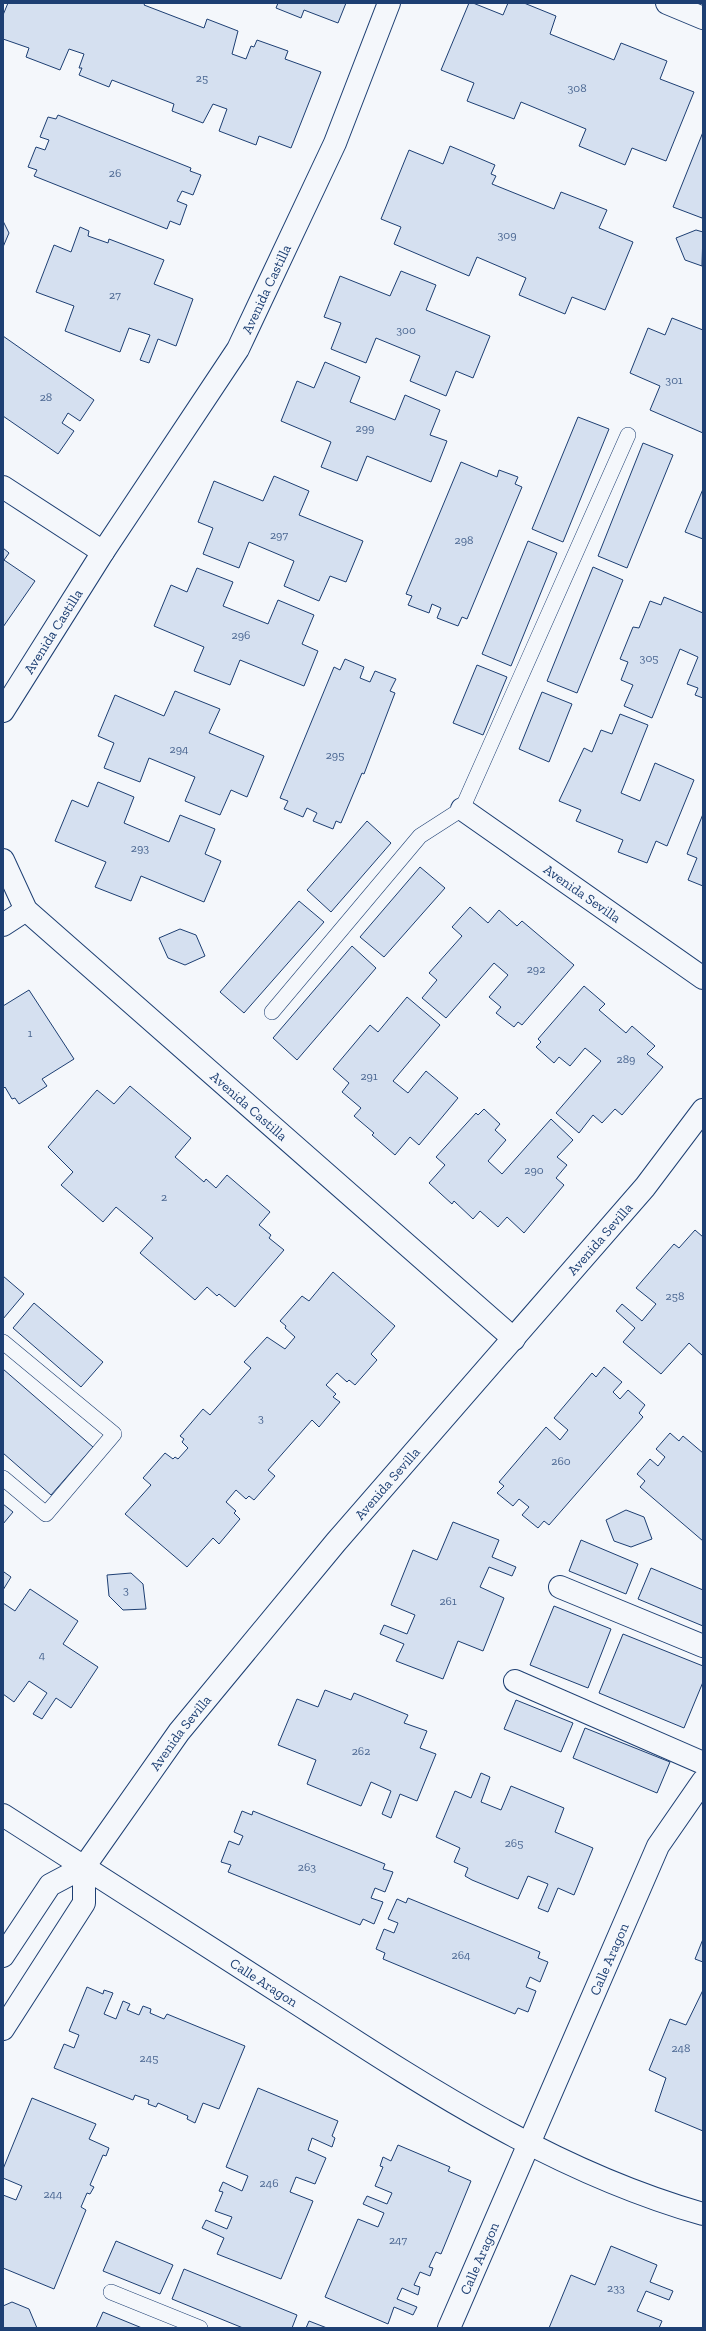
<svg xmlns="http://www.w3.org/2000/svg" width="706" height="2331" font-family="'Zilla Slab',serif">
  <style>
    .building { fill: #d5e0f0; stroke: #1d3f73 }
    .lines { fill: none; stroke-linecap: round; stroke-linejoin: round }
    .service-casing { stroke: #1d3f73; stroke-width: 16 }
    .minor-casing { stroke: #1d3f73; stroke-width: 24 }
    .tertiary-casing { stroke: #1d3f73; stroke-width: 24 }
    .service { stroke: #f4f7fb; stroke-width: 15 }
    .minor { stroke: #f4f7fb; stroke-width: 22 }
    .tertiary { stroke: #f4f7fb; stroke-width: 22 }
    .labels { text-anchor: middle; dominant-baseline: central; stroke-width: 3; stroke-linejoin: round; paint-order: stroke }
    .number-label { font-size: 12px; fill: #4b6792 }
    .street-label { font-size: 14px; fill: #1d3f73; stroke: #f4f7fb }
  </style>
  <rect width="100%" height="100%" fill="#f4f7fb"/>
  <g class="building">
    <polygon points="8,3 145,3 144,5 204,28 207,19 238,31 232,54 246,59 251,46 254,47 257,40 288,51 285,59 321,72 291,148 259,136 256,145 219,131 227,109 213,104 203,123 172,111 174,104 112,80 109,87 79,75 82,68 79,68 84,54 69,49 60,70 26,57 29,48 3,39 3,15"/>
    <polygon points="278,3 346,3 338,23 304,10 301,18 276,8"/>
    <polygon points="469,3 473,3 503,15 508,3 524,3 556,16 550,34 614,60 621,43 667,61 660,79 694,92 666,161 632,148 625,165 579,146 586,129 521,102 514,119 467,101 474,83 441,70"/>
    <polygon points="58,115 191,168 190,171 201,175 193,195 182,191 177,201 187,205 180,225 170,221 167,229 34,176 37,170 28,167 36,147 45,150 49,140 40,137 48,117 56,119"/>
    <polygon points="703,132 703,216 702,218 673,207"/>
    <polygon points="450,146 495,165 491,174 496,176 492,184 554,209 561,192 607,210 599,228 633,242 605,310 572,297 565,314 519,295 526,278 477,257 469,276 394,244 401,227 381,219 409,150 443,164"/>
    <polygon points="3,221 9,233 3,247"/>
    <polygon points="80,227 89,231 88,236 108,243 109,239 164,260 154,284 193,299 176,346 158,339 149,363 140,360 150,335 129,328 120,352 65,331 74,306 36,292 54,245 71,252"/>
    <polygon points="696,230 703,232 702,266 685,260 676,238"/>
    <polygon points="401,271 436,285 426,310 490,336 473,378 456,371 446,396 410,381 420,356 376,338 366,363 331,349 341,323 324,317 340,276 390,296"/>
    <polygon points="672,318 703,330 703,433 650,410 660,386 630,373 648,328 665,335"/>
    <polygon points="3,336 94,400 80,421 68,413 62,423 74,431 58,454 3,416"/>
    <polygon points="325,362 360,377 350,402 395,420 405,395 440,410 430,435 447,441 431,482 367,456 357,481 321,467 331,442 281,421 297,381 314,388"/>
    <polygon points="578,417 609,429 563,542 532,529"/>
    <polygon points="643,443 673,455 627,568 598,556"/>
    <polygon points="461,462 497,477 499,470 518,477 515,484 522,487 467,619 462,617 458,626 437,618 441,608 432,604 429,613 408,605 412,596 406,594"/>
    <polygon points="274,476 309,491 299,515 363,541 346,582 330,576 319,601 284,586 294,561 249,542 239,568 203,554 213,528 198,522 214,481 263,501"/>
    <polygon points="703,489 703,539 685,532"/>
    <polygon points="528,541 557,553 511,666 482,654"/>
    <polygon points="3,548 9,553 4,560 35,581 3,627"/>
    <polygon points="593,567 623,580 577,693 547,681"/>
    <polygon points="197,568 233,582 223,606 268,624 278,600 314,615 302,644 318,651 304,686 240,660 230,685 194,671 204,647 154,626 171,585 187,592"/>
    <polygon points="664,597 703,613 703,698 695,695 698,688 687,684 698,657 680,649 652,718 624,706 633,685 621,680 628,662 620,659 633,627 639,628 650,601 661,605"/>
    <polygon points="345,659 364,667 360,678 370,682 375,671 396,679 390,691 395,693 364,774 362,773 341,823 336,821 333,829 313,821 317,813 307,808 303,817 284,809 288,801 280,798 334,667 340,670"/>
    <polygon points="477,665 507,677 483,735 453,723"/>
    <polygon points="175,691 220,709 209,733 264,756 247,797 231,790 220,815 185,801 195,777 149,758 140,782 104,768 114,743 98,736 115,695 164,716"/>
    <polygon points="542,692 572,704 549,762 519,749"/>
    <polygon points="620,714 648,725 621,793 640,801 655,763 694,780 667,846 656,841 647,863 618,852 623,840 576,821 581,810 559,801 584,748 592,752 601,730 612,734"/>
    <polygon points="98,782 134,797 124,823 169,842 180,815 215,829 205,854 221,861 204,902 141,876 131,901 95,887 106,862 55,841 72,800 88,807"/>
    <polygon points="703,814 703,886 688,880 697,858 687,854"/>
    <polygon points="367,821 391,843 331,912 307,890"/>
    <polygon points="420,867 445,888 384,957 360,937"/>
    <polygon points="299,901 324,922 244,1013 220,992"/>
    <polygon points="470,907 488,923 499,910 517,926 522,921 574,965 522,1025 518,1022 514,1027 496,1013 501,1007 489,997 508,975 494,963 446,1018 422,998 437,980 429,973 462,936 452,927"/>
    <polygon points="180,929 196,935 205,956 185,965 168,958 159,938"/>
    <polygon points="352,946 376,968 297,1060 273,1038"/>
    <polygon points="584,986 605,1004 599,1010 626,1033 632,1026 655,1046 647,1054 663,1067 622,1115 615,1109 602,1123 593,1115 579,1133 556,1113 601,1061 585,1048 570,1066 559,1057 554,1063 536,1047 541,1042 538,1039"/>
    <polygon points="29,990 74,1059 42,1079 47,1086 19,1104 15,1098 12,1099 5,1087 3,1089 3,1006"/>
    <polygon points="407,997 440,1025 393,1081 408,1093 426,1071 458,1098 419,1145 410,1137 395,1155 372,1135 374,1133 354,1116 361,1108 342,1092 349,1083 333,1069 370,1025 378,1032"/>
    <polygon points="130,1086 191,1138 175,1157 204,1182 206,1179 216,1188 227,1175 270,1212 259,1225 271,1235 269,1238 284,1250 235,1307 219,1294 217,1296 207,1287 195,1300 140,1253 153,1238 116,1207 103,1222 61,1185 73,1172 48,1147 97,1090 114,1104"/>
    <polygon points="484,1109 500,1124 495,1130 506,1140 488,1161 502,1174 551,1119 573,1140 557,1157 567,1165 556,1178 564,1185 524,1233 507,1217 498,1227 480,1211 473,1219 454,1201 452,1204 429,1183 445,1165 436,1157 476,1113 478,1115"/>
    <polygon points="695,1230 703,1237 703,1356 689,1343 661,1374 623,1342 635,1328 616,1311 622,1304 642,1321 656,1304 636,1288 674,1244 679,1248"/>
    <polygon points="333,1272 395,1326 371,1354 377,1360 355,1385 349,1380 347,1382 337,1373 326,1385 336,1394 333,1397 340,1402 319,1427 312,1420 268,1470 275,1476 254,1500 249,1496 246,1499 236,1490 226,1502 236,1511 234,1513 240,1519 219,1544 213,1538 187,1567 125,1514 151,1485 143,1478 165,1453 173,1459 175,1457 178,1459 188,1448 182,1442 184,1439 180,1436 203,1409 210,1415 251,1368 244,1362 267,1337 285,1349 295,1337 285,1328 286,1326 280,1321 302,1296 309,1301"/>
    <polygon points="3,1276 24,1294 3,1319"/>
    <polygon points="34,1303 103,1362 81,1387 13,1328"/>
    <polygon points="604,1367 622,1382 613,1392 620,1399 628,1390 645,1405 639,1413 643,1417 549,1525 544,1521 538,1528 522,1515 529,1507 519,1499 513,1506 497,1493 504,1486 499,1482 546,1427 560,1440 568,1430 554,1418 592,1373 596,1377"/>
    <polygon points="3,1369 93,1447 51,1495 3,1453"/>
    <polygon points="670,1433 679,1441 683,1436 703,1453 703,1541 640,1487 645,1481 637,1474 650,1459 658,1466 665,1457 656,1449"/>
    <polygon points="3,1504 13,1512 3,1524"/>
    <polygon points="626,1510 644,1517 652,1539 631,1547 614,1541 606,1520"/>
    <polygon points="453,1522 499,1540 492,1557 516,1567 512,1576 489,1567 480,1587 504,1598 483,1651 458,1641 443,1679 396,1661 404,1644 380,1634 384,1625 407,1634 415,1615 391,1605 413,1550 437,1560"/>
    <polygon points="581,1540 638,1564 626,1594 569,1571"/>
    <polygon points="651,1568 703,1590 703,1626 638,1599"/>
    <polygon points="4,1572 11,1577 3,1590 3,1573"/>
    <polygon points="131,1573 143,1584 146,1609 123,1610 109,1596 107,1575"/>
    <polygon points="30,1589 78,1621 63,1644 98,1667 71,1708 56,1698 42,1719 33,1714 47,1693 29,1681 14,1702 3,1694 3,1603 15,1611"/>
    <polygon points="554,1606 611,1629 588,1688 530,1665"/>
    <polygon points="623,1634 703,1666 703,1682 684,1728 599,1693"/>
    <polygon points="325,1690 351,1700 354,1693 408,1715 404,1723 427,1731 420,1748 436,1754 417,1801 400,1794 391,1818 382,1814 391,1791 371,1782 361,1806 307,1784 316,1760 278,1745 297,1699 318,1707"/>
    <polygon points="516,1700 573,1723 561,1752 504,1729"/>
    <polygon points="585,1728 670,1762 657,1793 573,1758"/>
    <polygon points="481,1773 490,1777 481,1802 501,1810 511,1786 564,1808 555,1832 593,1848 574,1895 558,1888 548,1912 538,1908 548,1884 528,1876 518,1899 472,1880 465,1876 468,1868 454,1862 460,1848 436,1837 455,1791 471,1798"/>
    <polygon points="242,1811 252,1815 253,1811 385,1864 383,1869 393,1872 385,1892 375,1888 371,1898 383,1902 374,1924 363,1919 360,1925 228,1872 231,1865 221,1862 229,1841 239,1845 243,1836 234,1832"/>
    <polygon points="408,1898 540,1952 538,1958 548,1962 540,1982 530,1977 526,1987 536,1991 528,2012 518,2008 515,2014 383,1959 385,1953 376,1949 384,1929 394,1933 398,1923 388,1919 397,1899 406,1903"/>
    <polygon points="703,1939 703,1962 695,1959"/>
    <polygon points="87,1987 103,1994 104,1990 113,1993 104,2014 116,2019 123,2001 130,2004 127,2010 139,2015 143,2006 151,2009 150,2013 164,2019 167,2014 245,2046 219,2109 203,2103 195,2123 187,2119 188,2116 158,2103 156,2107 148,2104 149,2100 135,2095 133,2100 54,2068 64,2044 74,2048 79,2035 69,2031"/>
    <polygon points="703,1990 703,2131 655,2111 666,2078 649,2070 670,2019 686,2025"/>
    <polygon points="258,2088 338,2121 332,2136 335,2138 332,2147 312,2138 308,2150 326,2158 315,2184 296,2177 290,2192 313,2201 281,2279 217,2254 224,2238 202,2228 206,2220 227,2229 232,2217 215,2211 223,2192 219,2191 223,2182 242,2191 248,2176 226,2167"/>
    <polygon points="32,2098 96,2124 89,2139 109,2148 106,2156 103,2155 90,2185 94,2187 90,2194 87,2193 81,2207 86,2210 54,2289 3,2268 3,2195 16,2200 22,2186 3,2178 3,2169"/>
    <polygon points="398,2145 450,2167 448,2171 471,2181 441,2254 436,2252 429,2267 433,2268 430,2276 420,2272 414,2285 420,2287 418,2295 402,2288 397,2299 417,2307 413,2315 394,2307 388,2324 325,2297 358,2219 378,2227 384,2213 363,2204 367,2196 387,2204 392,2193 375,2186 383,2167 380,2166 383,2157 391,2161"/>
    <polygon points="116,2241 173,2265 160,2294 103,2271"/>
    <polygon points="611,2246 657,2265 650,2282 673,2291 669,2300 646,2291 637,2311 662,2321 659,2328 549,2328 571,2275 595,2285"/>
    <polygon points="184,2269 297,2315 292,2328 243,2328 172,2299"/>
    <polygon points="12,2302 29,2309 37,2328 3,2328 3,2306"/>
    <polygon points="103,2312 142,2328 96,2328"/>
    <polygon points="309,2321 327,2328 306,2328"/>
  </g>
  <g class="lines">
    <g class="service-casing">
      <g id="service">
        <polyline points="272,1012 420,836 462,809 628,435"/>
        <polyline points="3,1342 114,1434 46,1514 3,1478"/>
        <polyline points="111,2292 200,2328"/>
      </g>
    </g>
    <g class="minor-casing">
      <g id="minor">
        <polyline points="667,3 703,18"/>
        <polyline points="3,487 103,552"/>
        <path id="s1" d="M 3,711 L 103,552 L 238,349 L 335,143 L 389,3"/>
        <path id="s2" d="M 462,809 L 703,978"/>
        <path id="s3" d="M 3,860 L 26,910 L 514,1339"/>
        <polyline points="3,925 26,910"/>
        <polyline points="560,1587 703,1646"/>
        <polyline points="515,1681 703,1763"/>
        <path id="s4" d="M 449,2328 L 658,1846 L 703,1781"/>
      </g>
    </g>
    <g class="tertiary-casing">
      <g id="tertiary">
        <path id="s5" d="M 3,1815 C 105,1880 206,1945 307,2010 C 432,2091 558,2173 703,2214"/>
        <path id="s6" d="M 3,1956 L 50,1885 L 84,1867 L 179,1732 L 336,1542 L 645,1187 L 703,1110"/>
        <polyline points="3,2029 84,1903 84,1867"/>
      </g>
    </g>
    <use href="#service" class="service"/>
    <use href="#minor" class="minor"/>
    <use href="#tertiary" class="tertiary"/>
  </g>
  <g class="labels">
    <g class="number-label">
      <text x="202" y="78">25</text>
      <text x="577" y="88">308</text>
      <text x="115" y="173">26</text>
      <text x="507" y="235">309</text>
      <text x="115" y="295">27</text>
      <text x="406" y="330">300</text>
      <text x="674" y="380">301</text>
      <text x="46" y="397">28</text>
      <text x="365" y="428">299</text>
      <text x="279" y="535">297</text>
      <text x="464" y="540">298</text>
      <text x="241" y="635">296</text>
      <text x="649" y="658">305</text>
      <text x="179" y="749">294</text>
      <text x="335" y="755">295</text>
      <text x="140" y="848">293</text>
      <text x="536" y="969">292</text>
      <text x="30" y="1033">1</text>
      <text x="626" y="1059">289</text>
      <text x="369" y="1076">291</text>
      <text x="534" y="1170">290</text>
      <text x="164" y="1197">2</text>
      <text x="675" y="1296">258</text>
      <text x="261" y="1418">3</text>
      <text x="561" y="1461">260</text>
      <text x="126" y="1590">3</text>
      <text x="448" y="1601">261</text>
      <text x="42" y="1655">4</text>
      <text x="361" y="1751">262</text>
      <text x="514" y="1843">265</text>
      <text x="307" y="1867">263</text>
      <text x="461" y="1955">264</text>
      <text x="681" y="2048">248</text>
      <text x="149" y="2058">245</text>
      <text x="269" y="2183">246</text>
      <text x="53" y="2194">244</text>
      <text x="398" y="2240">247</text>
      <text x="616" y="2288">233</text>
    </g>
    <g class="street-label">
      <text stroke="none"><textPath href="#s1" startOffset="498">Avenida Castilla</textPath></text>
      <text stroke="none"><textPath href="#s1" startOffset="94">Avenida Castilla</textPath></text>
      <text stroke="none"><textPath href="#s2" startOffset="147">Avenida Sevilla</textPath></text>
      <text stroke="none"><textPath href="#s3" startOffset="352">Avenida Castilla</textPath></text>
      <text stroke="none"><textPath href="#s6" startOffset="937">Avenida Sevilla</textPath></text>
      <text stroke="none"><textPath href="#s6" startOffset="613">Avenida Sevilla</textPath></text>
      <text stroke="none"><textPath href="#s6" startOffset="289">Avenida Sevilla</textPath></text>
      <text stroke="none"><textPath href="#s4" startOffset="402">Calle Aragon</textPath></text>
      <text stroke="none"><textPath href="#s5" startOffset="310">Calle Aragon</textPath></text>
      <text stroke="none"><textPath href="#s4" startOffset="76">Calle Aragon</textPath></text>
    </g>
  </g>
  <rect width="706" height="2331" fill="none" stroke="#1d3f73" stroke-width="8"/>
</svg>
